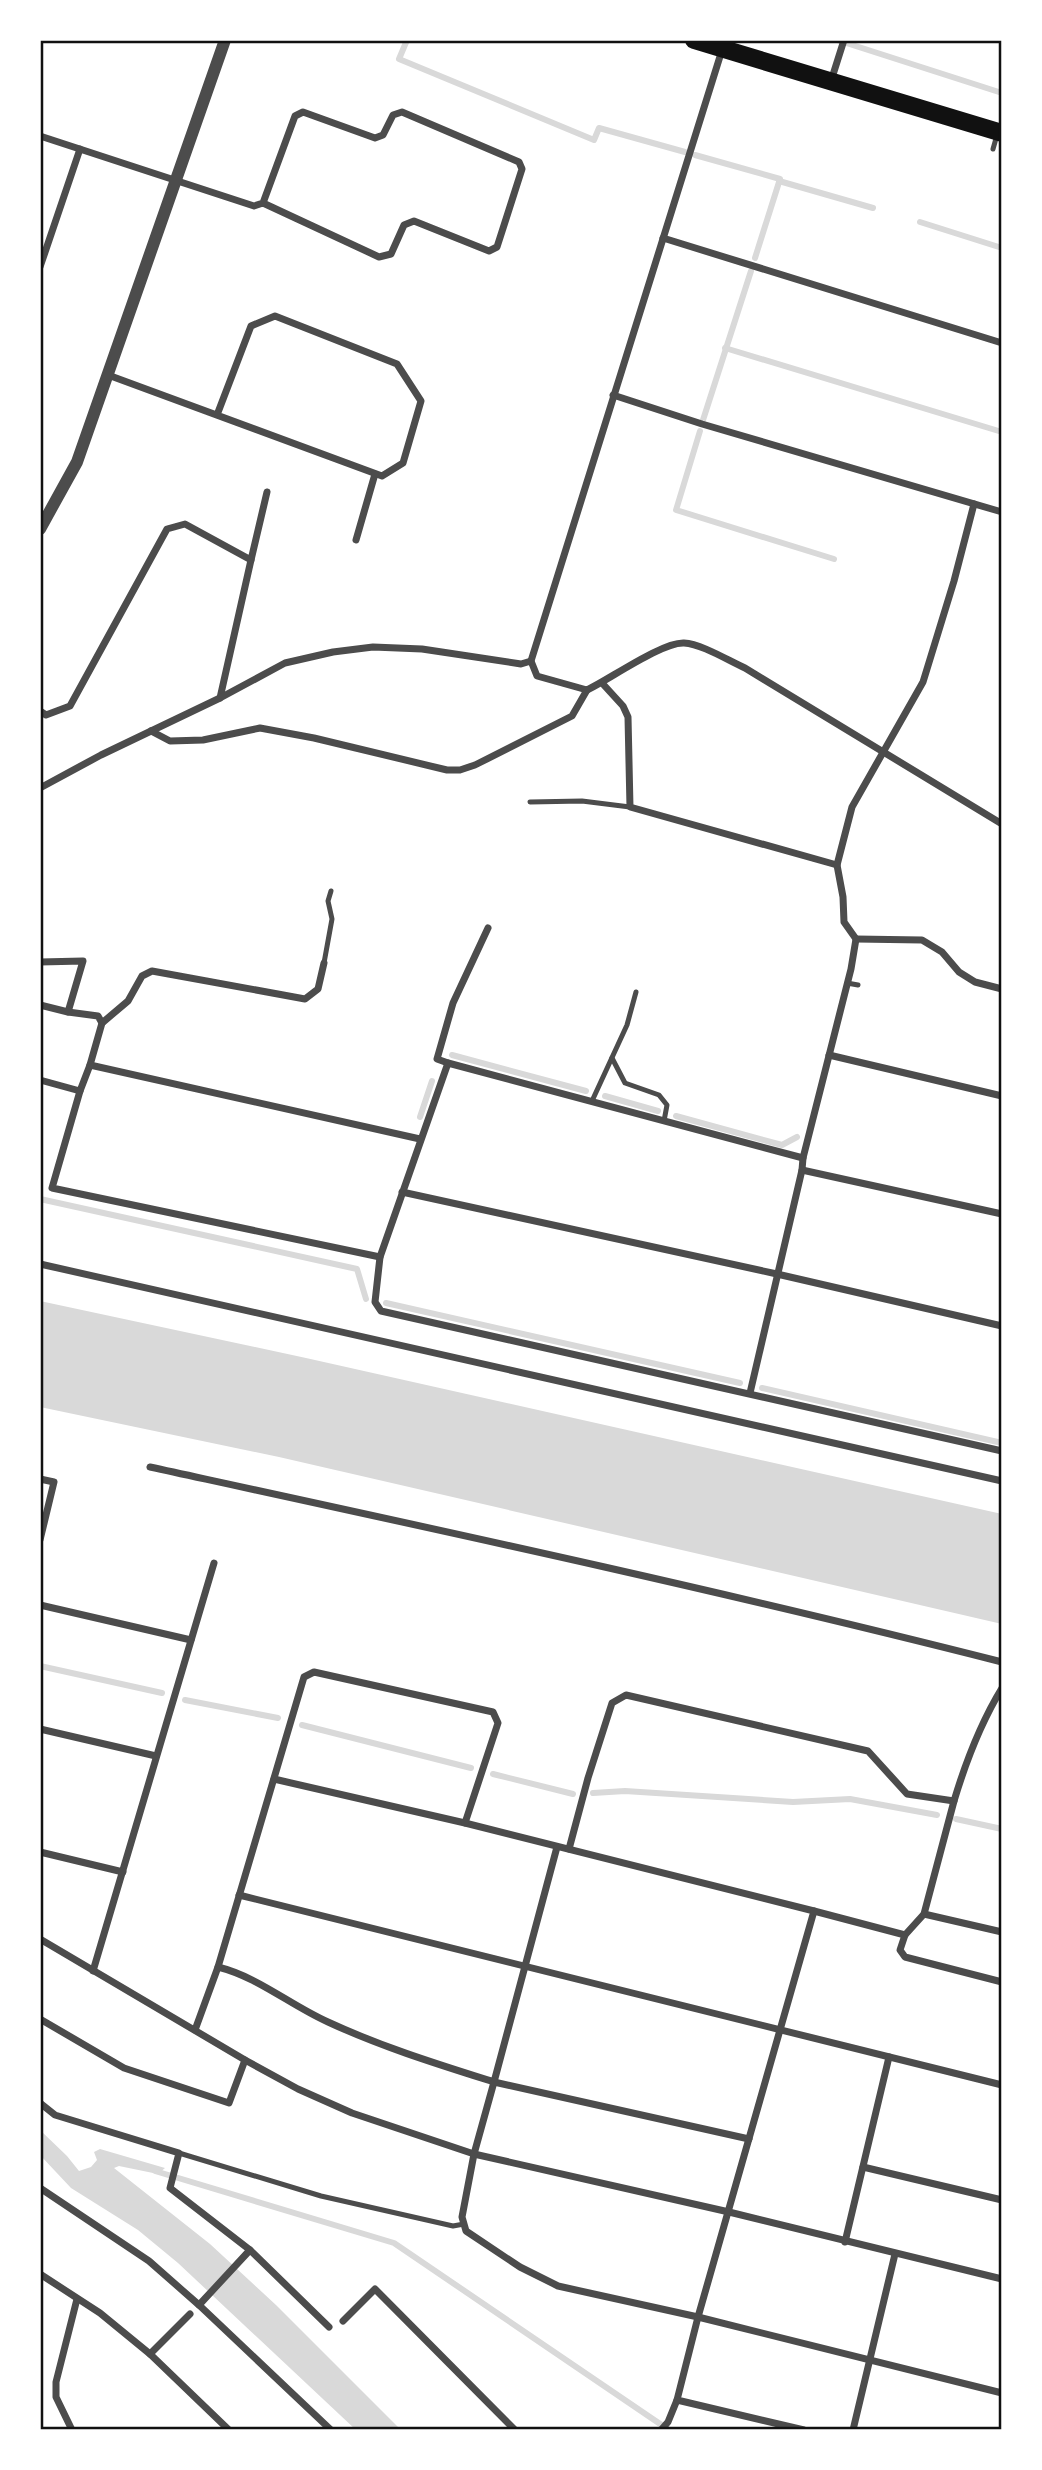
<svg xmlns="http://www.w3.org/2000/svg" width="1042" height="2470" font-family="'Fira Sans',sans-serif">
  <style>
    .water { fill: #d9d9d9 }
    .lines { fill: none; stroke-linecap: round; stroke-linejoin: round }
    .stream { stroke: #d9d9d9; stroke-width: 6 }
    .service { stroke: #4c4c4c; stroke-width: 5 }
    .minor { stroke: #4c4c4c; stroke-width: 7 }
    .tertiary { stroke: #4c4c4c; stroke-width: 12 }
    .primary { stroke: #111; stroke-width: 18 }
    .neatline { fill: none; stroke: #111; stroke-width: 2.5 }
  </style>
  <rect width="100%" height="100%" fill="#fff"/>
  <g class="water">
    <polygon points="40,1301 306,1358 1002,1514 1002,1624 279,1457 40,1407"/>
    <polygon points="40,2130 67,2156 79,2171 91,2167 97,2160 94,2152 100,2149 165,2168 158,2174 119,2166 114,2168 210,2244 276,2305 401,2430 356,2430 178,2263 138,2230 71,2188 40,2155"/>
  </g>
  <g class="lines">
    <g class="stream">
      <polyline points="407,40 399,59 594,140 599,128 685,152"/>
      <polyline points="837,40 1002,93"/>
      <polyline points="695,155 780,179 755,258"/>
      <polyline points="779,181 873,208"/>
      <polyline points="920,222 1002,248"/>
      <polyline points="725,348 1002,432"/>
      <polyline points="703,420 751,271"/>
      <polyline points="700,431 676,510 834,559"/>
      <polyline points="452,1055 586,1091"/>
      <polyline points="605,1096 658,1111"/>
      <polyline points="676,1116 782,1145 797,1137"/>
      <polyline points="420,1117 432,1081"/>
      <polyline points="40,1199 357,1269 366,1299"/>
      <polyline points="386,1303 740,1383"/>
      <polyline points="762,1388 1002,1443"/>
      <polyline points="40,1666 162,1693"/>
      <polyline points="185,1700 278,1718"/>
      <polyline points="302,1725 471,1768"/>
      <polyline points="493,1774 573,1794"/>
      <polyline points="593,1793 625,1791 793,1802 850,1799 937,1815"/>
      <polyline points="956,1819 1002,1829"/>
      <polyline points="155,2171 394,2243 669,2430"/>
    </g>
    <g class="service">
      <polyline points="993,149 997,135"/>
      <polyline points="530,802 582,801 630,807"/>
      <polyline points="324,963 332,919 328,901 331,891"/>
      <polyline points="847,983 858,985"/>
      <polyline points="612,1058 625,1083 659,1095 667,1105 664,1121"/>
      <polyline points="592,1101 627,1025 636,992"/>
      <polyline points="179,2153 321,2196 453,2226 464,2224"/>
    </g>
    <g class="minor">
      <path d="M 722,50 L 531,661 L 537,676 L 587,690 C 610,679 662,642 684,643 C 702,644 729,661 745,668 L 1002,824"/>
      <polyline points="831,81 844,40"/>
      <polyline points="40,136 254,206 263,203 295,116 303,112 375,138 383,135 393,115 402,112 519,162 522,169 497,247 489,251 414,221 404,225 391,254 379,257 263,203"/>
      <polyline points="663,238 1002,343"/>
      <polyline points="40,267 80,149"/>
      <polyline points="108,375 382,476 403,463 421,401 397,364 275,316 251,326 217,415"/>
      <polyline points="613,395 702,424 1002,512"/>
      <polyline points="356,540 375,474"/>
      <polyline points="602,683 623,706 628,717 630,807 837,865"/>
      <polyline points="220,698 251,560"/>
      <polyline points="40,711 46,715 70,706 167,529 185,524 251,560 267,492"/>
      <polyline points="151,731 170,741 203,740 260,728 314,738 447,770 460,770 475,765 572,716 587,690"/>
      <polyline points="40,788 101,755 220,698 285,663 333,652 373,647 422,649 521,664 531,661"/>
      <polyline points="856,939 922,940 942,952 959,972 975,982 1002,989"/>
      <polyline points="40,962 83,961 68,1012"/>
      <polyline points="40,1005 68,1012 98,1016 102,1023"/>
      <polyline points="829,1055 1002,1096"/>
      <polyline points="448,1063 437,1059 453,1003 488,928"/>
      <polyline points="90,1065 102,1023 128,1001 142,976 152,971 305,999 318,989 324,963"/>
      <polyline points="40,1080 80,1091 90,1065 420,1139"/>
      <polyline points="80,1091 52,1188 380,1257"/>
      <polyline points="803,1158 448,1063 380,1257 375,1302 381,1311 1002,1451"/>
      <polyline points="802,1170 1002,1214"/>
      <polyline points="402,1192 777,1274 1002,1326"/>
      <polyline points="40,1264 1002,1481"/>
      <polyline points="750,1393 802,1170 803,1158 851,969 856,939 844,922 843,897 837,865 852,807 923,682 954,581 974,504"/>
      <path d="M 150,1467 C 435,1529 719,1590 1002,1662"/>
      <polyline points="40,1479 54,1482 40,1540"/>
      <polyline points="40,1605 191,1640"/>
      <polyline points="40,1729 156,1756"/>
      <polyline points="274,1779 465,1823 814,1911 698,2317 677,2400 804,2430"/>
      <path d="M 569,1849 L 588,1778 L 612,1703 L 626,1695 L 868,1751 L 907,1794 L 954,1801 C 966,1761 980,1724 1002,1688"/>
      <polyline points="40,1852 123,1872"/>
      <polyline points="239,1895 1002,2085"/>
      <polyline points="814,1911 905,1935 924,1914 954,1801"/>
      <polyline points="924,1914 1002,1932"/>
      <polyline points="905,1935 900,1950 905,1957 1002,1982"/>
      <polyline points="40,1939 245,2060 298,2089 352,2113 474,2154 729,2212 1002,2279"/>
      <path d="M 218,1967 C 258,1977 290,2005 328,2022 C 382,2047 437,2064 494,2082 L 557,1847"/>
      <polyline points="93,1971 214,1563"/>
      <polyline points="40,2019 124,2068 229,2103 245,2060"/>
      <polyline points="195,2030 218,1967 304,1677 314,1672 493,1712 498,1723 465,1823"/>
      <polyline points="40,2103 55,2115 179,2153 170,2188 250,2250 329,2327"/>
      <polyline points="749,2139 494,2082 474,2154 462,2217 466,2231 520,2267 558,2286 698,2317 1002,2393"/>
      <polyline points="863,2167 1002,2200"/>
      <polyline points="40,2188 149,2261 199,2305"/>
      <polyline points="845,2242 889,2057"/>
      <polyline points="250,2250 199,2305 331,2430"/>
      <polyline points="40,2274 100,2313 150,2354 229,2430"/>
      <polyline points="343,2321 375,2289 515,2430"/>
      <polyline points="150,2354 190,2314"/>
      <polyline points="72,2430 56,2397 56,2382 77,2299"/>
      <polyline points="661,2430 668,2422 677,2400"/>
      <polyline points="853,2430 895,2254"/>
    </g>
    <polyline class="tertiary" points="40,529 77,462 225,40"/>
    <polyline class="primary" points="694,40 1002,133"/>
  </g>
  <rect width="1042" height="2470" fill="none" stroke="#ffffff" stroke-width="84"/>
  <rect x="42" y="42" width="958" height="2386" class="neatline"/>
</svg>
